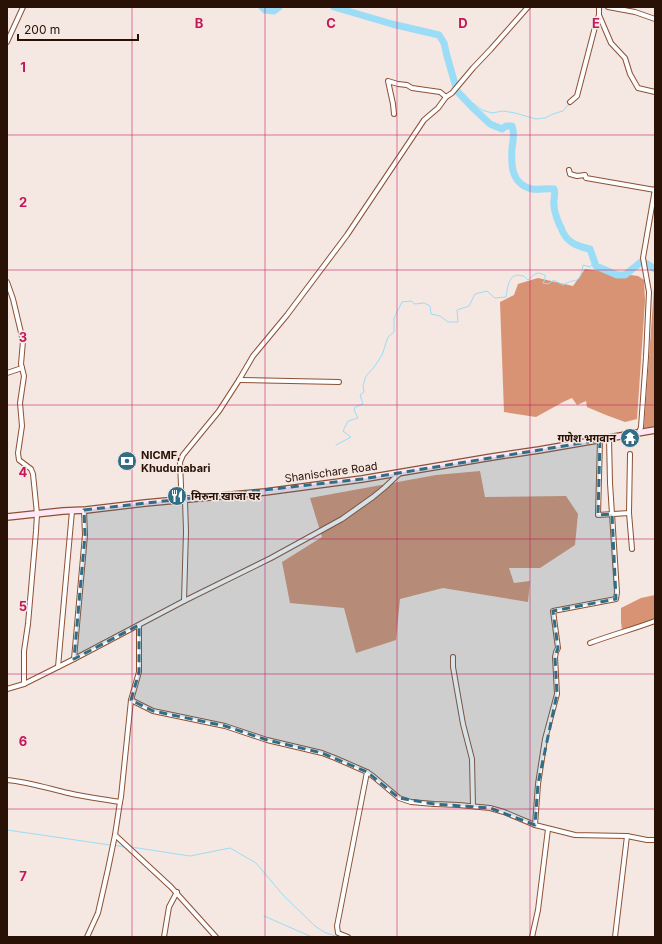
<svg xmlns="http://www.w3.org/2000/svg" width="662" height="944" font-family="Inter,'Noto Sans Devanagari',sans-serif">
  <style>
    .forest { fill: #d79373 }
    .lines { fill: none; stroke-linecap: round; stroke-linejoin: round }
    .stream { stroke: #9bddf7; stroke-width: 1 }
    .river { stroke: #9bddf7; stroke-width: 7 }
    .street-casing { stroke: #8c5135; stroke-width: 6 }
    .secondary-casing { stroke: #8c5135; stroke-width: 8 }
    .street { stroke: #fff; stroke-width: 4 }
    .secondary { stroke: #fee8f4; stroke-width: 5.5 }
    .marked { fill: #316e85; fill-opacity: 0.2; stroke: #316e85; stroke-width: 3; stroke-dasharray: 8 5; stroke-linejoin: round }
    .grid { fill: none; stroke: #c2185b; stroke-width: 1; stroke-opacity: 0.55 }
    .labels { text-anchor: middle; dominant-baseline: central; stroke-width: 3; stroke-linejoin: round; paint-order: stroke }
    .poi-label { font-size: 11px; font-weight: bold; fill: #291106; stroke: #f5e7e1; text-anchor: start }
    .street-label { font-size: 11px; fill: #291106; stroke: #f5e7e1 }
    .grid-label { font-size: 13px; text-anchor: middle; font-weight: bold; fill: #c2185b; stroke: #f5e7e1; stroke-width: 3; stroke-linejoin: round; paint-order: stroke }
  </style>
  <rect width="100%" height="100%" fill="#f5e7e1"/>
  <g class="forest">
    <polygon points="585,269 638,276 644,280 645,301 637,419 625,422 606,415 587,407 586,401 577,405 572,398 563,402 536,417 504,412 500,302 514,295 518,284 538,278 573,286"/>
    <polygon points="654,288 655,291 655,426 644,428"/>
    <polygon points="480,471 485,497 566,496 578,514 575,545 540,568 509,568 514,583 530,581 528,602 443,588 400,599 396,640 356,653 344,608 290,603 282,562 322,537 310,498 436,475"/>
    <polygon points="655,595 655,619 622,630 621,622 621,608 641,598"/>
  </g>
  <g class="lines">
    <g class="stream">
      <polyline points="466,101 473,103 482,110 492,113 503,111 515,113 536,119 545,118 553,114 563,111 570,103"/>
      <path d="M 336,445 L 351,437 L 343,431 L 348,421 L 358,418 L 354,410 L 355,407 L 363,404 L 360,395 L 364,392 L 363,386 L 366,376 L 375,366 L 382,355 L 388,337 L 394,332 L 394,318 L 402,302 L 411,301 L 415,304 L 424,303 L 430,306 L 431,314 L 440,316 L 448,322 L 458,322 L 457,310 L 469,306 L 475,294 L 487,291 L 495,298 L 506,297 C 507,291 508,279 514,276 C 517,274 521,276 524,276 L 528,280 C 535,274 536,271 545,275 L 545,279 L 543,283 L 548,284 L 554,280 L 563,285 C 576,277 580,286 583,265 L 590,267 L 594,262"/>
      <polyline points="7,830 110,845"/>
      <polyline points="114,845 124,847"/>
      <polyline points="131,847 190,856 230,848 256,863 283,895 315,926 324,932 338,937"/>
      <polyline points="264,916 312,937"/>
    </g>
    <g class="river">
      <polyline points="262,7 265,10 274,11 279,7"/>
      <path d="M 334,7 L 392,24 L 439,35 L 444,43 L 447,56 L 457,91 L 473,108 L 490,124 L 502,129 L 506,126 L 512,126 C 515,133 513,141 512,148 C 511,165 511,184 532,189 C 539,190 546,188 554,189 C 556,196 553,199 554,205 C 554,212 557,219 560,226 C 562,228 562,232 564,234 C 569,244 581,247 590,249 L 596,266 L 617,275 L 625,275 L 641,262 L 644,262 L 655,269"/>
    </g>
    <g class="street-casing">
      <g id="street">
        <polyline points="599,7 599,15 611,43 625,58 630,74 638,88 655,92"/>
        <polyline points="608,7 635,12 655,19"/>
        <polyline points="7,42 23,7"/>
        <polyline points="570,102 577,96 595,27 599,15"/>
        <polyline points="394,114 393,104 388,81 398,84 407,85 412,88 440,92 446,97"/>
        <polyline points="569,170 570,174 577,176 585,175 586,178 655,190"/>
        <polyline points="7,282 13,299 23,341 21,364 24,376 20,403 22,426 18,453 19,460 31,469 33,474 37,514 36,531 28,624 24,651 24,684"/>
        <polyline points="7,373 22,368"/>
        <polyline points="239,380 339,382"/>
        <polyline points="639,433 641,427 646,357 649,292 643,258 655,189"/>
        <polyline points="600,440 598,515 629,513 630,454"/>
        <polyline points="185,500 186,531 184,601 271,558 342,519 373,497 384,488 401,472"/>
        <polyline points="180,501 181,486 180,462 183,455 219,411 239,380 253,356 287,315 347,235 424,120 438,108 446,97 452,93 473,68 491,49 528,7"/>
        <polyline points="629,513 632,549"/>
        <path d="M 590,643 C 611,635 634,629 655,621"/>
        <polyline points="453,657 453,667 463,724 472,759 473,806"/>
        <polyline points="74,659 85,535 84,510"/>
        <polyline points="58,667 72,511"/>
        <polyline points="7,689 24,684 74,659 184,601"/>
        <polyline points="131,700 153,711 225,726 267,740 322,753 335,758 367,772 374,777 399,798 411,802 434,804 459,805 490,808 504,812 535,825 575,835 627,836 647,840 655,840"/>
        <path d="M 7,780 C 28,782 47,788 68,793 C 85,797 102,799 120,802"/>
        <polyline points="535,825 538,784 545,739 557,694 555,657 556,652 558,648 553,611 616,599 617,592 610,483 609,438"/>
        <polyline points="115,835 171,887 216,937"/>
        <polyline points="87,937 98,913 108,869 115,835 120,802 121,797 131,700 139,672 139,625"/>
        <polyline points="164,937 169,907 177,892"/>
        <polyline points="348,937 338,933 337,926 367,772"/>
        <polyline points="532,937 538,910 548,829"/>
        <polyline points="615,937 627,836"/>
      </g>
    </g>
    <g class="secondary-casing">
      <polyline id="secondary" points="7,517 63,511 86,510 145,503 265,492 362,479 492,457 539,450 655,430"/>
    </g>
    <use href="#street" class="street"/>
    <use href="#secondary" class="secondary"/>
  </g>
  <path class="marked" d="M 600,440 L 598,515 L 612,514 L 616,599 L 553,611 L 558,648 L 555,657 L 557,694 L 538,784 L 535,825 L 490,808 L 434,804 L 399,798 L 367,772 L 322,753 L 267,740 L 225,726 L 153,711 L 131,700 L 139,672 L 139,625 L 74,659 L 85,535 L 84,510 L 362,479 Z"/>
  <path class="grid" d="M 132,7 L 132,937M 265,7 L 265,937M 397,7 L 397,937M 530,7 L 530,937M 7,135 L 655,135M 7,270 L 655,270M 7,405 L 655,405M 7,539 L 655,539M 7,674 L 655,674M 7,809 L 655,809"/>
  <defs>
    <g id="temple-disc" transform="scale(1)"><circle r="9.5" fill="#316e85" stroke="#f5e7e1"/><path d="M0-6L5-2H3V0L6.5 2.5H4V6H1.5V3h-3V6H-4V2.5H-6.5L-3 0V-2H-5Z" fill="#fff"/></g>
    <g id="bank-disc" transform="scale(1)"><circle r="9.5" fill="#316e85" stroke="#f5e7e1"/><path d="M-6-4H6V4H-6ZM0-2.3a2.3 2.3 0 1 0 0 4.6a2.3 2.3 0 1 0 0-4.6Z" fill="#fff"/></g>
    <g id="restaurant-disc" transform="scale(1)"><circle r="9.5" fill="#316e85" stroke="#f5e7e1"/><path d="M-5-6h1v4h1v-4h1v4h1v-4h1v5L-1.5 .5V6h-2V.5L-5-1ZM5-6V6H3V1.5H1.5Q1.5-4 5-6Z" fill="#fff"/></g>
  </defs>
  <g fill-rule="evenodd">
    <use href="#temple-disc" x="630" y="438"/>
    <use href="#bank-disc" x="127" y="461"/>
    <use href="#restaurant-disc" x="177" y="496"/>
  </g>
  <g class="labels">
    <g class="poi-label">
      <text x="616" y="438" text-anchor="end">गणेश भगवान</text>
      <text x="141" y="455">NICMF,<tspan x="141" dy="13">Khudunabari</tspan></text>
      <text x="191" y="496">मिरुना खाजा घर</text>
    </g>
    <g class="street-label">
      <text transform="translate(331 472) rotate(-8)">Shanischare Road</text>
    </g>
  </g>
  <g class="grid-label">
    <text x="199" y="28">B</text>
    <text x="331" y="28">C</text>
    <text x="463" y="28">D</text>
    <text x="596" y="28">E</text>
    <text x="23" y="72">1</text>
    <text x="23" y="207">2</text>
    <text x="23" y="342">3</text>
    <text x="23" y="477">4</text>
    <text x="23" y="611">5</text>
    <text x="23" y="746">6</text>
    <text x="23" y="881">7</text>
  </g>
  <rect width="662" height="944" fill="none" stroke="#291106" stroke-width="16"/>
  <path d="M18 34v6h120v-6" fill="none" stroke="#291106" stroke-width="2"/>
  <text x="24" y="34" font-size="12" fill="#291106" stroke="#f5e7e1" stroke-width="3" paint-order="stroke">200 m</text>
</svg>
